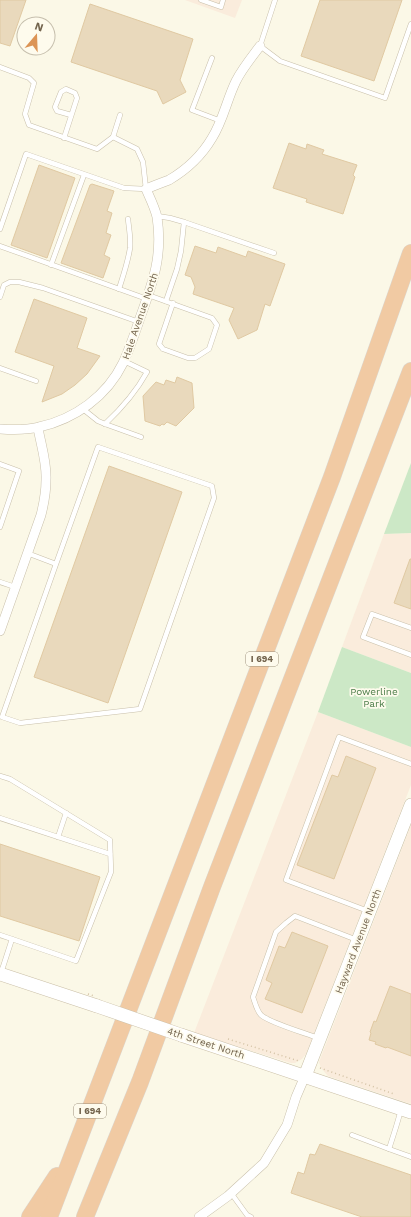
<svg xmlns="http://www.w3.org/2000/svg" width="411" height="1217" font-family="'Work Sans',sans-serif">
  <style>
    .commercial { fill: #faecdc }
    .green { fill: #cce8c6 }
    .building { fill: #e9d9bc; stroke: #e0c9a2 }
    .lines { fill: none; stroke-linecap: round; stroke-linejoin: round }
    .lane-casing { stroke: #c9c0ab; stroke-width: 5.5 }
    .street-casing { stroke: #c9c0ab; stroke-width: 10 }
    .secondary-casing { stroke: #cabfa7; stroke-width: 14 }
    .highway-casing { stroke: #dbd7d1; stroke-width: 18 }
    .path { stroke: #d3c2a4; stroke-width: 1.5; stroke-dasharray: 1 3; stroke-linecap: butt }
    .lane { stroke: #fff; stroke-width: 4.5 }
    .street { stroke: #fff; stroke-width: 9 }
    .secondary { stroke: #fff; stroke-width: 13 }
    .highway { stroke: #f1caa3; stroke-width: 17 }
    .secondary-bridge-casing { stroke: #cabfa7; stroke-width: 14; stroke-linecap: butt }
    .path-bridge { stroke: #d3c2a4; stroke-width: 1.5; stroke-dasharray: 1 3; stroke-linecap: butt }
    .secondary-bridge { stroke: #fff; stroke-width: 13 }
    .labels { text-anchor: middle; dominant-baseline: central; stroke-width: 3.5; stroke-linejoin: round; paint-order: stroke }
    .shield { fill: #fefbed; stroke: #9d917d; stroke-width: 1 }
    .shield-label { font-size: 9px; font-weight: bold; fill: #73644d }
    .street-label { font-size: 10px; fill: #73644d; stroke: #fefbed }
    .park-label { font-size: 10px; fill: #4c7d49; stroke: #fefbed }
  </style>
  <rect width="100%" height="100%" fill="#fbf8e7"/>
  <g class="commercial">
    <polygon points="185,0 242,0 235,18"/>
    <polygon points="411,533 411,673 342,647 384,534"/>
    <polygon points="318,712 411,747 411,785 306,1054 302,1059 295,1063 291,1063 194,1033"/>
    <polygon points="411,825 411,1104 328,1076 321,1068 319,1062"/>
  </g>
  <g class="green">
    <polygon points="411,463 411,533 384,534"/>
    <polygon points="342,647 411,673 411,747 318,712"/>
  </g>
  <g class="building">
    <polygon points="0,0 26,0 10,46 0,43"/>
    <polygon points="320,0 402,0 374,81 301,56"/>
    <polygon points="90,4 193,39 180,80 186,92 163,104 157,91 71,62"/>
    <polygon points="289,143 306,149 307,144 324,150 322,154 357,165 353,175 355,177 343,214 306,202 307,199 273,188"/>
    <polygon points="39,165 75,178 47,258 11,245"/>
    <polygon points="92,184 114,191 107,211 112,213 106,233 111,235 104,255 110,258 103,278 61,263 90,185"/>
    <polygon points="195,246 216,253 218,247 246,257 248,251 285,264 270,306 265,304 257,330 238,339 229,320 234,308 193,294 195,287 191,277 185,275"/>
    <polygon points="34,299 87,318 77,348 100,356 87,374 75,385 62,394 42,402 54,366 15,352"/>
    <polygon points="177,377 192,383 194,408 176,426 167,422 164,425 162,424 160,426 145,421 143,396 156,382 164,385 166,380 175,383"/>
    <polygon points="109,466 182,492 108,703 34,677"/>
    <polygon points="410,559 411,559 411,609 394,603"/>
    <polygon points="346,756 376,768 334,879 297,865 332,775 338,777"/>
    <polygon points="0,844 100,877 79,941 0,916"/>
    <polygon points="292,932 328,946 302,1013 265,999 272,983 266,980 279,946 285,948"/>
    <polygon points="390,986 411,994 411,1056 387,1047 386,1048 375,1044 376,1042 369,1040 371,1033 370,1032 374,1021 376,1022"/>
    <polygon points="320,1144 411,1175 411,1217 362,1217 291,1193 298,1172 304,1174 310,1154 315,1155"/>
  </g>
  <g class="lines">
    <g class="lane-casing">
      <g id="lane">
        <polyline points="201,0 221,7 223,0"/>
        <polyline points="275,0 260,46 280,61 385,98 411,24"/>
        <polyline points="212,58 192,110 221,121"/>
        <polyline points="0,67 29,78 34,83 25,114 29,125 97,149 113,137 120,115"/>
        <polyline points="64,138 77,98 75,93 66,89 61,92 55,107 57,111 71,115"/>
        <polyline points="157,216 170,218 184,222 274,253"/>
        <polyline points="0,229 26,154 124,188 146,189 143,162 137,149 113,137"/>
        <polyline points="0,246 147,299"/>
        <polyline points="51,265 84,175"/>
        <path d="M 119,289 C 123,276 128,262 130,248 C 131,239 129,229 128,219"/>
        <polyline points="148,295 212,318 217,325 209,349 195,358 188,358 163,349 159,344 173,303"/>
        <polyline points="0,297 4,285 10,282 19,282 43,288 139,322"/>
        <polyline points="166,301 177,269 181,251 184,222"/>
        <polyline points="0,368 36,381"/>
        <polyline points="83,409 98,421 105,424 141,437"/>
        <path d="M 105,424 C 122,408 136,392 147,372 L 124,361"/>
        <polyline points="0,464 19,471 0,527"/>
        <polyline points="27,553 56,564 98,447 212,486 214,498 140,709 20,723 2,717 56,564"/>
        <polyline points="0,582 15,587"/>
        <polyline points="411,628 372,614 363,637 411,655"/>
        <polyline points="0,776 10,779 110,840 111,872 76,961 12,939 2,970"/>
        <polyline points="0,818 110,854"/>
        <polyline points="58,837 66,813"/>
        <polyline points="368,911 286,880 339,737 411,764"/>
        <polyline points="0,935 12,939"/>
        <path d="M 318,1038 C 305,1033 270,1023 261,1015 C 257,1011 255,1003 253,997 L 276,932 L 286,923 L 295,916 L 357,940"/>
        <polyline points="401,1110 396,1127 389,1149 411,1157"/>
        <polyline points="352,1135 389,1149"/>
        <polyline points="231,1193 247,1215 251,1217"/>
      </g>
    </g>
    <g class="street-casing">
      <g id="street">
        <path d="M 0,429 C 13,430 27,430 39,427 C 75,419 107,396 123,363 C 130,348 135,333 140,318 C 153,282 163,256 157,217 C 155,208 150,198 146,189 C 153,186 161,183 169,180 C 186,170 202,155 212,138 C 223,121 227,99 236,81 C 242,69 251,58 260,46"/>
        <path d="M 0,631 L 41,515 C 44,503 46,492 46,480 C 47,463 41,445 38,428"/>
        <polyline points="199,1217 228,1196 264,1163 287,1125 296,1097 305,1076"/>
      </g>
    </g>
    <g class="secondary-casing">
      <g id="secondary">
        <polyline points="0,974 97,1006"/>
        <polyline points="181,1035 411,1112"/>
        <polyline points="305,1076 411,805"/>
      </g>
    </g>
    <g class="highway-casing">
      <g id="highway">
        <polyline points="30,1217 57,1176"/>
        <polyline points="49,1217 332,477 411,253"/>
        <polyline points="85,1217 140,1082 212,887 411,371"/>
      </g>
    </g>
    <g class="path">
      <polyline points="228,1039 299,1061"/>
      <polyline points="320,1068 394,1094"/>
    </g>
    <use href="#lane" class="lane"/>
    <use href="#street" class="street"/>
    <use href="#secondary" class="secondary"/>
    <use href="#highway" class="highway"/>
    <g class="secondary-bridge-casing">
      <polyline id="secondary-bridge" points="97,1006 181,1035"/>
    </g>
    <polyline class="path-bridge" points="88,994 94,996"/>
    <use href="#secondary-bridge" class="secondary-bridge"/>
  </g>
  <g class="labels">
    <g class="shield">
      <rect x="246" y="652" width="32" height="14" rx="3"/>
      <rect x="74" y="1104" width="32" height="14" rx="3"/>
    </g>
    <g class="shield-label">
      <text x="262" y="659">I 694</text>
      <text x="90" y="1111">I 694</text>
    </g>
    <g class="street-label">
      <text transform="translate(140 316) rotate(-71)">Hale Avenue North</text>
      <text transform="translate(358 941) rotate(-69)">Hayward Avenue North</text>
      <text transform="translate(206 1043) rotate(18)">4th Street North</text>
    </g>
    <g class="park-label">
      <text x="374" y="691">Powerline<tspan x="374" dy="12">Park</tspan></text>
    </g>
  </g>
  <g transform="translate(36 36) rotate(19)"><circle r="19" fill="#fefbed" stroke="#c6bfad"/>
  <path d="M0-3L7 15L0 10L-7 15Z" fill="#dc9455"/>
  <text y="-6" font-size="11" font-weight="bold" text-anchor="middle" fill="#73644d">N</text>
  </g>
</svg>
